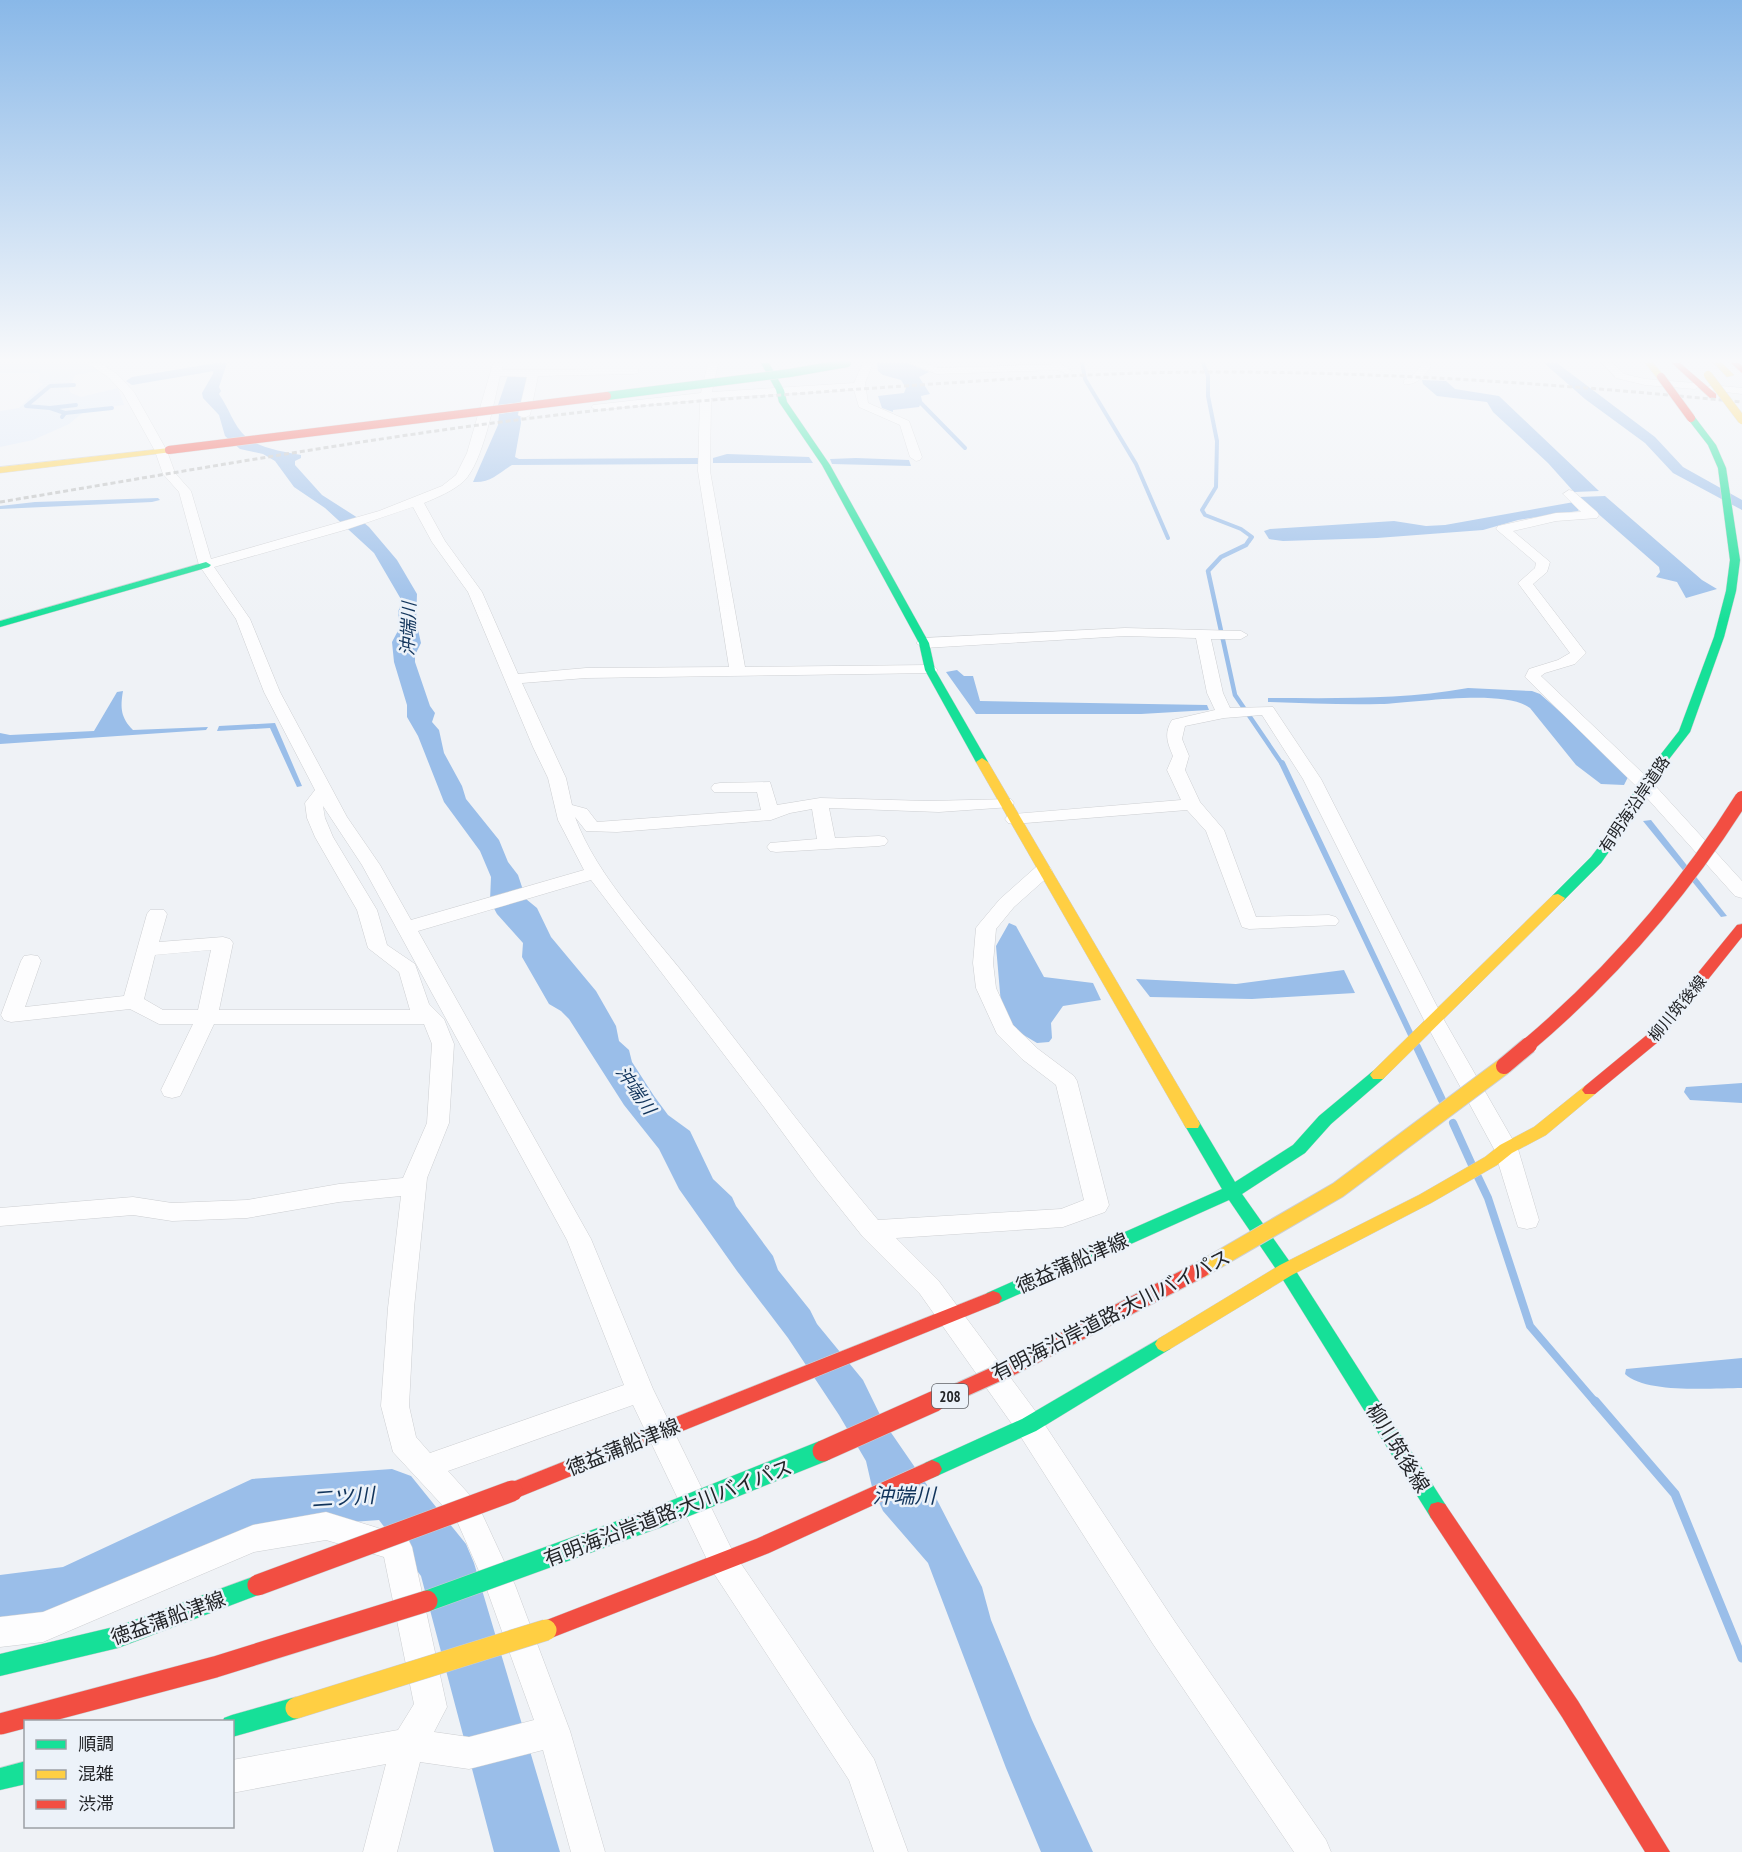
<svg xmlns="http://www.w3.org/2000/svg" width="1742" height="1852" font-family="'PT Sans Narrow','Noto Sans JP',sans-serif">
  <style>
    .green { fill: #deeaf9 }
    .water { fill: #9abee9 }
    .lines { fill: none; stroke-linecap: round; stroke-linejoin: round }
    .stream-far4 { stroke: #9abee9; stroke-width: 4 }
    .stream-far3 { stroke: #9abee9; stroke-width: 4.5 }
    .stream-far2 { stroke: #9abee9; stroke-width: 6 }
    .stream-far1 { stroke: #9abee9; stroke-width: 8 }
    .stream { stroke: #9abee9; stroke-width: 9 }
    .canal { fill: #9abee9; fill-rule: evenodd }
    .river { fill: #9abee9; fill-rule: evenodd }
    .street-casing { stroke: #cdcfd2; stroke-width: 1 }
    .fast-casing { stroke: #cdcfd2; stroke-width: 1 }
    .slow-casing { stroke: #cdcfd2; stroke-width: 1 }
    .jam-casing { stroke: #cdcfd2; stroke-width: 1 }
    .street { fill: #fdfdfe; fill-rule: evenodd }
    .fast { fill: #16e098; fill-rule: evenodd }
    .slow { fill: #ffcf43; fill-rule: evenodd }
    .jam { fill: #f24e42; fill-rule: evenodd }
    .rail { stroke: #b9bbbb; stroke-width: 3; stroke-dasharray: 5 3; stroke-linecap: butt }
    .fast-bridge-far1-casing { stroke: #cdcfd2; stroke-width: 9; stroke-linecap: butt }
    .fast-bridge-casing { stroke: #cdcfd2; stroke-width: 22; stroke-linecap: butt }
    .slow-bridge-far2-casing { stroke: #cdcfd2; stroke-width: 9; stroke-linecap: butt }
    .slow-bridge-far1-casing { stroke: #cdcfd2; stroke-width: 18; stroke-linecap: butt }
    .slow-bridge-casing { stroke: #cdcfd2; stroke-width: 22; stroke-linecap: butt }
    .jam-bridge-far3-casing { stroke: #cdcfd2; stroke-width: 9; stroke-linecap: butt }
    .jam-bridge-far2-casing { stroke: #cdcfd2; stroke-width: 15; stroke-linecap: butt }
    .jam-bridge-far1-casing { stroke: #cdcfd2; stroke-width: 18; stroke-linecap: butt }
    .jam-bridge-casing { stroke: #cdcfd2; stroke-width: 22; stroke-linecap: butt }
    .fast-bridge-far1 { stroke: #16e098; stroke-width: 8 }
    .fast-bridge { stroke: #16e098; stroke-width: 21 }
    .slow-bridge-far2 { stroke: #ffcf43; stroke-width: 8 }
    .slow-bridge-far1 { stroke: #ffcf43; stroke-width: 16 }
    .slow-bridge { stroke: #ffcf43; stroke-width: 21 }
    .jam-bridge-far3 { stroke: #f24e42; stroke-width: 8 }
    .jam-bridge-far2 { stroke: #f24e42; stroke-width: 14 }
    .jam-bridge-far1 { stroke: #f24e42; stroke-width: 16 }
    .jam-bridge { stroke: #f24e42; stroke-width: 21 }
    .labels { text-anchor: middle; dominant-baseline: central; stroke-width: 5; stroke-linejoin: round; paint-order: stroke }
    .shield { fill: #ecf2f9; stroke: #5f6267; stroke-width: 1.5 }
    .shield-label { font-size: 15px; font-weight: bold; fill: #232528 }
    .street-label { font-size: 16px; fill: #232528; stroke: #ecf2f9 }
    .water-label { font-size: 18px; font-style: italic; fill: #11345b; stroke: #ecf2f9 }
    .near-street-label { font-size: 20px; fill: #232528; stroke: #ecf2f9 }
    .near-water-label { font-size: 21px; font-style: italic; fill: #11345b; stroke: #ecf2f9 }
  </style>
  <rect width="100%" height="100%" fill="#eff2f6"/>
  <polygon class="green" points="0,363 84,363 99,371 75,375 69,389 71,393 81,397 118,388 124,405 87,409 69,424 33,440 0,447 0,411 19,408 43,384 39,382 40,373 0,373"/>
  <g class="water">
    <path d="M 215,363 L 227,363 L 219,387 L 221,391 L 219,394 C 229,408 233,425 246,437 C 259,448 285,452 301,455 L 301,458 L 295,461 L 295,465 L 322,495 L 358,518 L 369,527 L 397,560 L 417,594 L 416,621 L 421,643 L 415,655 L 415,662 L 430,706 L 435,713 L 432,722 L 439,730 L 444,753 L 462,786 L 466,799 L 499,840 L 508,862 L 518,875 L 526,899 L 537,908 L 551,937 L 596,991 L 616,1026 L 619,1041 L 629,1050 L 632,1062 L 654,1096 L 668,1115 L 690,1131 L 713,1179 L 732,1197 L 736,1206 L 773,1256 L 778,1270 L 810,1310 L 817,1324 L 863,1380 L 883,1421 L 936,1498 L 982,1587 L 991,1620 L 1032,1720 L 1093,1852 L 1041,1852 L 1006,1768 L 928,1563 L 883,1511 L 872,1487 L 866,1461 L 839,1415 L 788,1338 L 737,1271 L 679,1189 L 659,1149 L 624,1105 L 569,1019 L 561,1011 L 549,1004 L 522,957 L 523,943 L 497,914 L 490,901 L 491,877 L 480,851 L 444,802 L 418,736 L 407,717 L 407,705 L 394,662 L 392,642 L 400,627 L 398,612 L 402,601 L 374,553 L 325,508 L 294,487 L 275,461 L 263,454 L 240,449 L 225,436 L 219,415 L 203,398 L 202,393 L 213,374 Z"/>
    <polygon points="877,363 908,363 929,372 919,377 930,394 921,396 922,401 919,407 893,410 893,412 882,408 878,396 904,393 906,388 901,380 883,375 878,371"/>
    <polygon points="508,375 528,376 523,402 498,405"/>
    <polygon points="1422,380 1446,381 1455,389 1499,396 1599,491 1574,492 1548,463 1493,412 1487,402 1437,396 1423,384"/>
    <path d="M 520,411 L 521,423 L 515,457 L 519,459 L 698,458 L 698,464 L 512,465 C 497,474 491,483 473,482 L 498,425 L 499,414 Z"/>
    <polygon points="727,454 809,457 813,463 713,463 713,458"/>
    <polygon points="856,458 909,460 911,466 832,464 830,459"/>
    <polygon points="1605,496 1702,580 1717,589 1686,598 1677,582 1656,577 1660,572 1659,567 1579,497"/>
    <polygon points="158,498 160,500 152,502 0,509 0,506 35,502"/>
    <polygon points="1574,502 1579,510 1578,511 1518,520 1483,530 1377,538 1283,541 1269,539 1264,531 1270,529 1394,521 1426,526 1445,525"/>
    <polygon points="957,670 964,676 973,676 980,701 1207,705 1209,710 1141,714 976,714 946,672"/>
    <path d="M 1468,688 L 1532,691 L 1540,694 L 1630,773 L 1624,785 L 1601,784 L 1576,765 L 1530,708 C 1505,688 1413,703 1380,704 C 1343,705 1305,703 1268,702 L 1268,698 C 1335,698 1401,700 1468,688 Z"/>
    <path d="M 123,691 C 120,708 121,718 133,730 L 208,727 L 206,730 L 0,744 L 0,733 L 10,735 L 94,731 L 117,692 Z"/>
    <polygon points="275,723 302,786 297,787 270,728 217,731 219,726"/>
    <polygon points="1651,820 1727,916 1721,917 1643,821"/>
    <polygon points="1009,923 1016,926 1044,977 1093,983 1101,1000 1063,1006 1051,1023 1052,1038 1049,1042 1037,1043 1007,1025 1001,1004 996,946"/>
    <polygon points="1344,970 1355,993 1252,999 1150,997 1136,979 1236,984"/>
    <polygon points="1742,1083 1742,1103 1690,1100 1684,1092 1686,1087"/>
    <path d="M 1742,1358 L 1742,1388 C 1713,1388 1646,1394 1625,1374 L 1626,1369 Z"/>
  </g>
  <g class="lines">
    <g class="stream-far4">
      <polyline points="1082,363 1085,379 1136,464 1168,538"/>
      <polyline points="1203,363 1208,376 1208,396 1217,441 1216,487 1202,510 1205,515 1241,529 1252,537 1249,541"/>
      <polyline points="917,399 965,448"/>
      <polyline points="50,408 26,406 50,386 74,385"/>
      <polyline points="65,413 112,408"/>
      <polyline points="62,417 65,413 50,408 76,405"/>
    </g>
    <polyline class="stream-far3" points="1250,539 1246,545 1221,557 1208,571 1235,695 1282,764"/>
    <polyline class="stream-far2" points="1282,763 1411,1035"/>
    <g class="stream-far1">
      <polyline points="1417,1047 1442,1100"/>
      <polyline points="1453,1123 1472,1165"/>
      <polyline points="1478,1177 1488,1198 1530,1326 1596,1403"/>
    </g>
    <polyline class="stream" points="1595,1401 1675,1494 1742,1658"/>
    <g class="canal">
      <polygon points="216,363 224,363 226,366 220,370 132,385 126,381 132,377"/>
      <polygon points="1544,363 1557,363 1655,437 1683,467 1742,500 1742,510 1673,473 1645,443 1585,399"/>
    </g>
    <polygon class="river" points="392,1469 411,1476 466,1544 474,1563 560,1852 494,1852 421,1576 379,1520 258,1529 67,1623 0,1631 0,1575 63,1567 252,1479"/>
    <g class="street-casing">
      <g id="street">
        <path d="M 88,363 L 100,363 L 117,374 L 134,392 L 167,451 L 175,473 L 191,491 L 211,559 L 379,511 L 442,486 L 456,475 L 467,453 L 493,363 L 503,363 L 502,370 L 638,369 L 638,373 L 634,374 L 538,376 L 530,415 L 524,418 L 518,415 L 527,377 L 500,376 C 494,402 483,462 464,481 C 453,491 438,497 424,503 L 445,541 L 482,592 L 518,674 L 586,668 L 729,667 L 698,471 L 700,400 L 597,410 L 591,407 L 593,405 L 701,393 L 708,363 L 718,363 L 712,392 L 854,383 L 863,363 L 873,363 L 865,383 L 868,403 L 909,421 L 922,457 L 920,460 L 916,461 L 910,457 L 900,425 L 859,407 L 854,390 L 711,398 L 710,471 L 745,667 L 930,665 L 935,667 L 938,670 L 935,673 L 586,678 L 522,683 L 566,778 L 572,805 L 587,809 L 597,822 L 761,810 L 757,792 L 714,792 L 711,788 L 714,784 L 720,783 L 770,782 L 777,805 L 820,798 L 928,801 L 1011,799 L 1014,803 L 1011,807 L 939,812 L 829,808 L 835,838 L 879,836 L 885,837 L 888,841 L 885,845 L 879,846 L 776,852 L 770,851 L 767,847 L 770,843 L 817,839 L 812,809 L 790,813 L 771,820 L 617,832 L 586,831 L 575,817 C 596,876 654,935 692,984 C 754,1063 814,1144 878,1220 L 1061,1209 L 1084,1200 L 1056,1085 L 1022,1059 L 997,1034 L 976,988 L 973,963 L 976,928 L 979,924 L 1000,899 L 1036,867 L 1050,867 L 1052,871 L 1050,875 L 1014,907 L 996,929 L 993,963 L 996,988 L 1013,1025 L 1038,1049 L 1074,1076 L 1077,1081 L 1109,1205 L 1105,1212 L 1063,1227 L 896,1238 L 938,1280 L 1039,1416 L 1175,1622 L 1326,1840 L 1331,1852 L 1294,1852 L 1153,1644 L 1019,1434 L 920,1294 L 863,1237 L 816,1178 L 764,1107 L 591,880 L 418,931 L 591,1239 L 653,1389 L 733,1552 L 874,1759 L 908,1852 L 874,1852 L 849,1780 L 713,1572 L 633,1405 L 448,1471 L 477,1503 L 515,1585 L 570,1731 L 605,1852 L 571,1852 L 543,1750 L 469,1769 L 420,1762 L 397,1852 L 363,1852 L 386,1764 L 232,1793 L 232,1760 L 398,1730 L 414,1704 L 384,1557 L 326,1540 L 254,1552 L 43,1642 L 0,1647 L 0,1617 L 43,1612 L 253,1525 L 326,1512 L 407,1537 L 412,1547 L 447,1707 L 434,1732 L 469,1737 L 534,1720 L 486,1587 L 457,1521 L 393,1452 L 381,1406 L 388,1308 L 401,1196 L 339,1202 L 247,1218 L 172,1221 L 133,1215 L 0,1226 L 0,1208 L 133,1197 L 172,1203 L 247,1200 L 339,1184 L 403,1178 L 427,1123 L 432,1044 L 424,1024 L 214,1024 L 183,1090 L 180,1096 L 172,1098 L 164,1096 L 161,1090 L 193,1024 L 159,1024 L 130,1009 L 11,1022 L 4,1020 L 1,1015 L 21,961 L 24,956 L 31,955 L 38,956 L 41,961 L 25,1007 L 124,996 L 147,914 L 150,910 L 164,910 L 167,914 L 159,942 L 223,937 L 230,939 L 233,943 L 219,1010 L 410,1010 L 399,972 L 368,948 L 357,910 L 315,837 L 307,818 L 305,803 L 315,790 L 264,692 L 236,619 L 199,565 L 179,492 L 163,474 L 155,451 L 123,393 L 109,378 ZM 413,507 L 432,542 L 468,592 L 533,747 L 548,778 L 558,820 L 584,870 L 411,920 L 380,865 L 347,817 L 280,692 L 250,619 L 214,567 L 348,529 ZM 323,806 L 362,865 L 567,1240 L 624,1385 L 430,1453 L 416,1437 L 409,1406 L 414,1308 L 427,1178 L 449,1123 L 454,1044 L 444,1019 L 429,1004 L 415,964 L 387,945 L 377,910 L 333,837 L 325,818 ZM 211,950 L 198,1010 L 163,1010 L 144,999 L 155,955 Z"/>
        <polygon points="910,363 925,363 938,368 1060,364 1072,371 1067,374 1058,370 937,374"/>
        <path d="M 1419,363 L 1429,363 L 1431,366 C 1425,375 1417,386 1404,384 L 1404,380 L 1414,374 L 1421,366 Z"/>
        <polygon points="1602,363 1613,363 1624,374 1645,379 1695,383 1700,386 1695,389 1645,385 1616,378"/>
        <polygon points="1712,385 1742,388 1742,394 1708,390 1706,388"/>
        <polygon points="1569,490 1573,491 1597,512 1599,515 1597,518 1556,521 1513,531 1550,562 1547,572 1533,584 1586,653 1575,664 1545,673 1541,676 1650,780 1742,881 1742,898 1735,896 1638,788 1525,677 1529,669 1558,660 1570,653 1518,583 1535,568 1536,563 1496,529 1498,526 1556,513 1581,512 1563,494"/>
        <path d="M 1125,628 L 1241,631 L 1248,635 L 1241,639 L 1211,639 L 1223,693 L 1230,708 L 1273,707 L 1321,779 L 1444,1020 L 1518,1149 L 1539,1220 L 1536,1227 L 1527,1229 L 1518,1227 L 1494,1149 L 1424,1020 L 1303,779 L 1262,715 L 1224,718 L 1185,726 L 1182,739 L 1189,756 L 1185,770 L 1200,802 L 1224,830 L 1256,917 L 1329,915 L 1336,917 L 1339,921 L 1336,925 L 1249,929 L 1242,927 L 1206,831 L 1187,810 L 1014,824 L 1008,823 L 1005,819 L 1008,815 L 1014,814 L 1181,800 L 1167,770 L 1173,756 C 1167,742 1164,733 1172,720 L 1215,710 L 1207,693 L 1196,638 L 1125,636 L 924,648 L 916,643 L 924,638 Z"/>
      </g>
    </g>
    <g class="fast-casing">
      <g id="fast">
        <polygon points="761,363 769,363 784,390 787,402 830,465 929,643 935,670 988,762 986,764 978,764 976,762 925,670 919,643 822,465 779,402 776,390"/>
        <polygon points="1688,416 1694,416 1716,445 1726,468 1740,560 1736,591 1724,637 1690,732 1649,785 1625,829 1601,863 1563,901 1553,901 1551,898 1553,895 1591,857 1613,828 1640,781 1679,731 1714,637 1726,591 1730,560 1718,468 1708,445 1687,418"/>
        <polygon points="206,562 211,565 209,567 0,627 0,621"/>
        <polygon points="1378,1070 1383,1071 1386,1075 1383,1079 1331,1124 1305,1153 1242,1194 1292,1265 1445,1504 1448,1511 1445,1518 1438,1520 1431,1518 1280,1275 1229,1200 999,1303 993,1305 987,1303 984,1298 987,1293 1222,1189 1184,1124 1186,1120 1198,1120 1235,1182 1293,1145 1319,1116 1373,1071"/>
        <polygon points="1164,1336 1170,1339 1173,1344 1170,1349 1036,1431 939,1475 932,1478 925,1475 922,1469 925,1463 1022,1419"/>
        <polygon points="258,1575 265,1578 268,1585 265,1592 258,1595 118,1648 0,1676 0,1654 118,1626"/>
        <polygon points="296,1697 304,1700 307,1708 304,1716 296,1719 232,1737 232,1722 223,1722 224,1718 232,1715"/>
        <polygon points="26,1761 26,1784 0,1790 0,1768"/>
      </g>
    </g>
    <g class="slow-casing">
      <g id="slow">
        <polygon points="1645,363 1653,363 1665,377 1664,379 1658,379"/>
        <polygon points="1714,363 1722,363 1734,375 1727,377"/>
        <polygon points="169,448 172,448 172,452 0,473 0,467"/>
        <polygon points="982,758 988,762 1198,1120 1200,1124 1198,1128 1186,1128 976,762"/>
        <polygon points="1558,894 1565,898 1563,901 1383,1079 1373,1079 1370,1075 1373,1071 1553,895"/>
        <polygon points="1590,1085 1595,1086 1598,1090 1595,1094 1546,1135 1512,1153 1497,1165 1431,1203 1292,1275 1170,1349 1164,1352 1158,1349 1155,1344 1158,1339 1280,1265 1419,1195 1485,1157 1500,1145 1534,1127 1585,1086"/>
      </g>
    </g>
    <g class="jam-casing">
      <g id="jam">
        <polygon points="1672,363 1680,363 1716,394 1716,398 1710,398"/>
        <polygon points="1731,363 1739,363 1742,366 1742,373"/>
        <polygon points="1742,924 1742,937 1658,1042 1595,1094 1585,1094 1582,1090 1585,1086 1648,1034 1737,925"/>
        <polygon points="993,1291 999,1293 1002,1298 999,1303 512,1500 505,1497 502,1491 505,1485"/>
        <polygon points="932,1460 939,1463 942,1469 939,1475 769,1553 546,1640 539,1637 535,1630 539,1623 756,1539"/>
        <polygon points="1438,1502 1445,1504 1578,1701 1670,1852 1645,1852 1562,1717 1431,1518 1428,1511 1431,1504"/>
      </g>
    </g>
    <use href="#street" class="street"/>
    <use href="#fast" class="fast"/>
    <use href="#slow" class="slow"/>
    <use href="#jam" class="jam"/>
    <path class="rail" d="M 0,502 C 194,470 387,434 583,412 C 670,402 758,397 846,390 C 963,382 1080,373 1197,372 C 1379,371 1561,384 1742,402"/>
    <g class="fast-bridge-far1-casing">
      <polyline id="fast-bridge-far1" points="607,396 790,373 847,363"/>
    </g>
    <g class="fast-bridge-casing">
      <polyline id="fast-bridge" points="427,1601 656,1518 823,1451"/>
    </g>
    <g class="slow-bridge-far2-casing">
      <polyline id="slow-bridge-far2" points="1708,375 1742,420"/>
    </g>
    <g class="slow-bridge-far1-casing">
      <polyline id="slow-bridge-far1" points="1202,1269 1338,1190 1504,1066"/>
    </g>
    <g class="slow-bridge-casing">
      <polyline id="slow-bridge" points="296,1708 546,1630"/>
    </g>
    <g class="jam-bridge-far3-casing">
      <g id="jam-bridge-far3">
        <polyline points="1661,377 1691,418"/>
        <polyline points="169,450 607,396"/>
      </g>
    </g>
    <g class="jam-bridge-far2-casing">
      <path id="jam-bridge-far2" d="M 1527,1046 C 1612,974 1683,892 1742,798"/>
    </g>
    <g class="jam-bridge-far1-casing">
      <g id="jam-bridge-far1">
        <polyline points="1504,1066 1529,1045"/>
        <polyline points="932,1403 1012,1367 1202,1269"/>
      </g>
    </g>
    <g class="jam-bridge-casing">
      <g id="jam-bridge">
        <polyline points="823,1451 935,1401"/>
        <polyline points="258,1585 512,1491"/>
        <polyline points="0,1724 215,1667 427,1601"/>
      </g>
    </g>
    <use href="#fast-bridge-far1" class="fast-bridge-far1"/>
    <use href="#fast-bridge" class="fast-bridge"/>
    <use href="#slow-bridge-far2" class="slow-bridge-far2"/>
    <use href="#slow-bridge-far1" class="slow-bridge-far1"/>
    <use href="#slow-bridge" class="slow-bridge"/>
    <use href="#jam-bridge-far3" class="jam-bridge-far3"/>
    <use href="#jam-bridge-far2" class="jam-bridge-far2"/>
    <use href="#jam-bridge-far1" class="jam-bridge-far1"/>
    <use href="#jam-bridge" class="jam-bridge"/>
  </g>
  <linearGradient id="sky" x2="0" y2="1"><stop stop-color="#89b8e8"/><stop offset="0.58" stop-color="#f8f9fb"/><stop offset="1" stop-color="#f8f9fb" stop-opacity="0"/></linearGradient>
  <rect width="1742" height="622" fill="url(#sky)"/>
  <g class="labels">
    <rect class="shield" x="932" y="1384" width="36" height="24" rx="4.5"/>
    <g class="shield-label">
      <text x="950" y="1396">208</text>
    </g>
    <g class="street-label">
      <text transform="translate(1634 804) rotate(-56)">有明海沿岸道路</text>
      <text transform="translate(1677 1008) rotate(-50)">柳川筑後線</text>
    </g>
    <g class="water-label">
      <text transform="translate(408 629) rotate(-88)">沖端川</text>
      <text transform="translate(636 1090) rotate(55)">沖端川</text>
    </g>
    <g class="near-street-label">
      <text transform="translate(1072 1263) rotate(-24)">徳益蒲船津線</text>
      <text transform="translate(1111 1315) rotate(-27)">有明海沿岸道路;大川バイパス</text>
      <text transform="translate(623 1447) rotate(-22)">徳益蒲船津線</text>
      <text transform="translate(1398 1448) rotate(58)">柳川筑後線</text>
      <text transform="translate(668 1513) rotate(-21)">有明海沿岸道路;大川バイパス</text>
      <text transform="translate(168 1618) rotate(-20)">徳益蒲船津線</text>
    </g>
    <g class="near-water-label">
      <text x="904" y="1495">沖端川</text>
      <text transform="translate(343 1497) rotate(-4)">二ツ川</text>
    </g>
  </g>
  <rect x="24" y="1720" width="210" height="108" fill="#ecf2f9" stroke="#9ca0a5" stroke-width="1.5"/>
  <rect x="36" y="1740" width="30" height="9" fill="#16e098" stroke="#9ca0a5" stroke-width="1.5"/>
  <text x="78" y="1750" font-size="18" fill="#232528">順調</text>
  <rect x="36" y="1770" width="30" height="9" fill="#ffcf43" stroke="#9ca0a5" stroke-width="1.5"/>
  <text x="78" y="1780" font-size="18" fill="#232528">混雑</text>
  <rect x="36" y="1800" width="30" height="9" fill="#f24e42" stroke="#9ca0a5" stroke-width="1.5"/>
  <text x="78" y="1810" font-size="18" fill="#232528">渋滞</text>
</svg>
